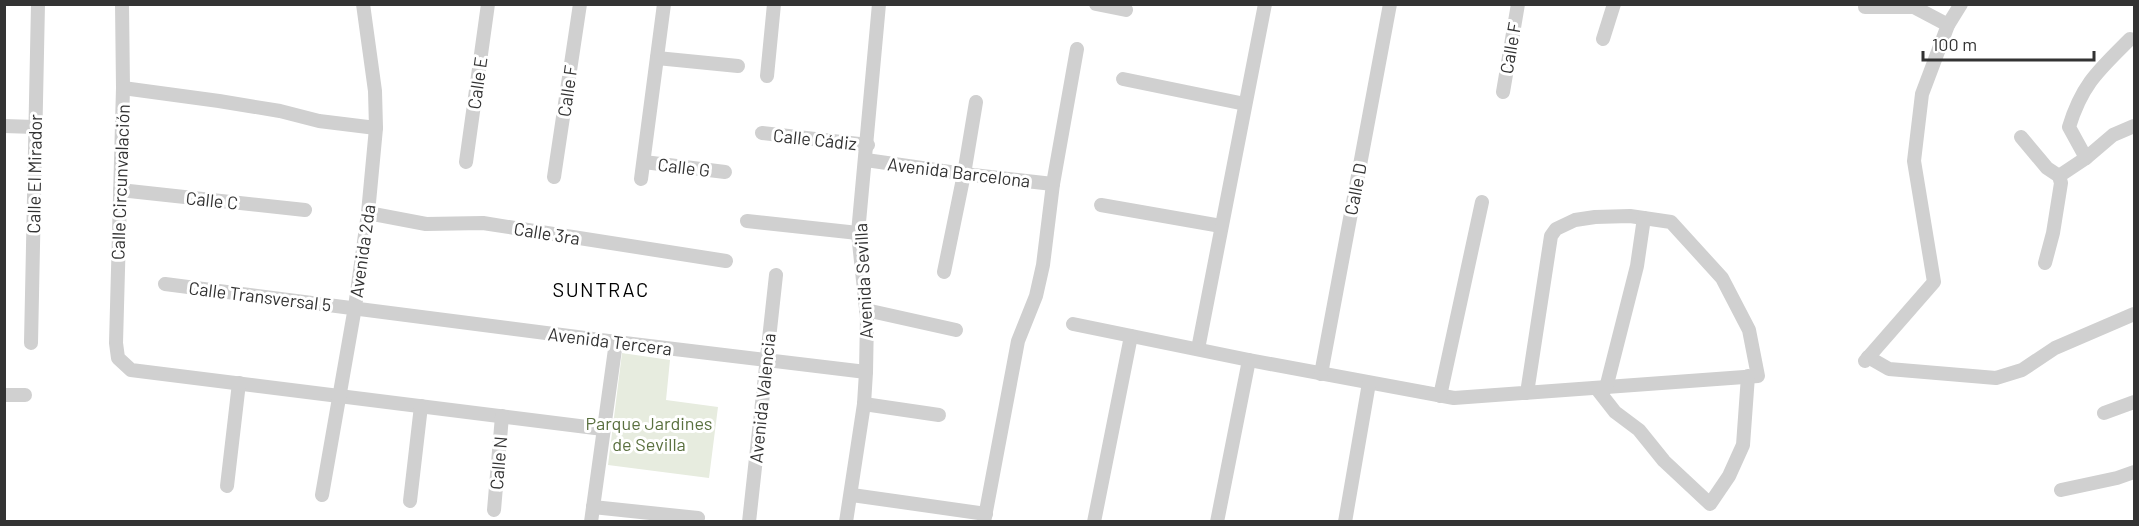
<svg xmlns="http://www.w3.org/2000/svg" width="2139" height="526" font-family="Barlow,sans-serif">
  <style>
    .green { fill: #e7ecdf }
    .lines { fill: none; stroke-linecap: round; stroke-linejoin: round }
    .minor { stroke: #d0d0d0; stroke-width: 14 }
    .labels { text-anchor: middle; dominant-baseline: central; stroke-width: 6; stroke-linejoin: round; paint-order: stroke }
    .street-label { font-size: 18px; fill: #333; stroke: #fff }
    .park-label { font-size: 18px; fill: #5a703f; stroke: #fff }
    .neighbourhood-label { font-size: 20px; letter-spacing: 1.5px; fill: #000; stroke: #fff }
  </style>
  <rect width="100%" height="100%" fill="#fff"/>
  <polygon class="green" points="622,353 670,360 666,400 718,407 709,478 608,465"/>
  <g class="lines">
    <g class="minor">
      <polyline points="122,4 123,88 116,343 118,358 131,370 603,429"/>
      <polyline points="1096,4 1126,10"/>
      <polyline points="1865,7 1914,7 1948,25"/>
      <polyline points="1603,39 1614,4"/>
      <polyline points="657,58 738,66"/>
      <polyline points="767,76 774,4"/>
      <polyline points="1123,79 1245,104"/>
      <polyline points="123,88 219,101 280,111 319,121 376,128"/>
      <polyline points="1503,92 1518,4"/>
      <polyline points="4,126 35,127"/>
      <polyline points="762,133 868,145"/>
      <polyline points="2021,137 2047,168 2059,176 2061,183 2053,233 2045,263"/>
      <path d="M 2086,158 L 2069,127 C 2082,84 2099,70 2130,39"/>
      <polyline points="866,160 964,174 1053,184"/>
      <polyline points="466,162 488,4"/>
      <polyline points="644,162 725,172"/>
      <polyline points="2059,176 2086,158 2113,135 2134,126"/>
      <polyline points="554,177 580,4"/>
      <polyline points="641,179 664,4"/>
      <polyline points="120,190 305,210"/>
      <polyline points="1101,205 1221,226"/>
      <polyline points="368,213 426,224 483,223 726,261"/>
      <polyline points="747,221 858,233"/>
      <polyline points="944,272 964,174 976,102"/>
      <polyline points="165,284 616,342 866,372"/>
      <polyline points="866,310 956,330"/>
      <polyline points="1073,324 1249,360 1454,398 1758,376 1749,330 1722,278 1671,222 1630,216 1595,217 1575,220 1556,229 1551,236 1527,393"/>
      <polyline points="31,343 38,4"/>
      <polyline points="1198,349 1265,4"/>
      <polyline points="1868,357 1889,369 1996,378 2022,370 2055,348 2134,314"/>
      <polyline points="1865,361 1934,282 1914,161 1922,94 1948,25 1961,4"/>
      <polyline points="1321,374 1390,4"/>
      <polyline points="1606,388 1637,266 1644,218"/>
      <polyline points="1597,389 1615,412 1639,430 1664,461 1710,504 1729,476 1743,445 1748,376"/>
      <polyline points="4,395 25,395"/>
      <polyline points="1440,396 1482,202"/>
      <polyline points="864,404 939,415"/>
      <polyline points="2104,413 2134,402"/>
      <polyline points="227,486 239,383"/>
      <polyline points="2061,490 2117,478 2134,472"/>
      <polyline points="322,495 355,307 368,213 376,128 375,91 363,4"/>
      <polyline points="852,495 986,514"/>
      <polyline points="410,501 421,406"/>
      <polyline points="593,507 698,518"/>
      <polyline points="494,510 502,416"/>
      <polyline points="591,522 616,342"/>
      <polyline points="749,522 776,275"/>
      <polyline points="846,522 864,404 866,372 867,318 858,233 879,4"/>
      <polyline points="984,522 1018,341 1036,296 1043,265 1053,184 1077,49"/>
      <polyline points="1094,522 1131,336"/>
      <polyline points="1217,522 1249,360"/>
      <polyline points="1345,522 1369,383"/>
    </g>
  </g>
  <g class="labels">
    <g class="street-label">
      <text transform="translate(1510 48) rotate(-80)">Calle F</text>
      <text transform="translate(477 83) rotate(-82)">Calle E</text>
      <text transform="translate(567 91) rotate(-82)">Calle F</text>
      <text transform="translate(815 139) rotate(6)">Calle Cádiz</text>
      <text transform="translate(684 167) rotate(7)">Calle G</text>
      <text transform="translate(959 172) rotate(7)">Avenida Barcelona</text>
      <text transform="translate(34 174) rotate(-89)">Calle El Mirador</text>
      <text transform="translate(120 182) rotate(-88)">Calle Circunvalación</text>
      <text transform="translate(1355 189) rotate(-79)">Calle D</text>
      <text transform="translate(212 200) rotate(6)">Calle C</text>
      <text transform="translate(547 233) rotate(9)">Calle 3ra</text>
      <text transform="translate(362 251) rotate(-82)">Avenida 2da</text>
      <text transform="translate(863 281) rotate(-93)">Avenida Sevilla</text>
      <text transform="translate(260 296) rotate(7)">Calle Transversal 5</text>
      <text transform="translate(610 341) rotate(7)">Avenida Tercera</text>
      <text transform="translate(762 398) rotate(-84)">Avenida Valencia</text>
      <text transform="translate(498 463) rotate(-85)">Calle N</text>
    </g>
    <g class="park-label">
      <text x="649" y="423">Parque Jardines<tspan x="649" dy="21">de Sevilla</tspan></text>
    </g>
    <g class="neighbourhood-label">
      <text x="601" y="289">SUNTRAC</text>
    </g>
  </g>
  <rect width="2139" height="526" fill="none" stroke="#333333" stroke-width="12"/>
  <path d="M1923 51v9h171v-9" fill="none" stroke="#333333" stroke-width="3"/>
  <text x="1932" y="51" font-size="18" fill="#333333" stroke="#ffffff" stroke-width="4.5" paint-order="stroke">100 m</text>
</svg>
